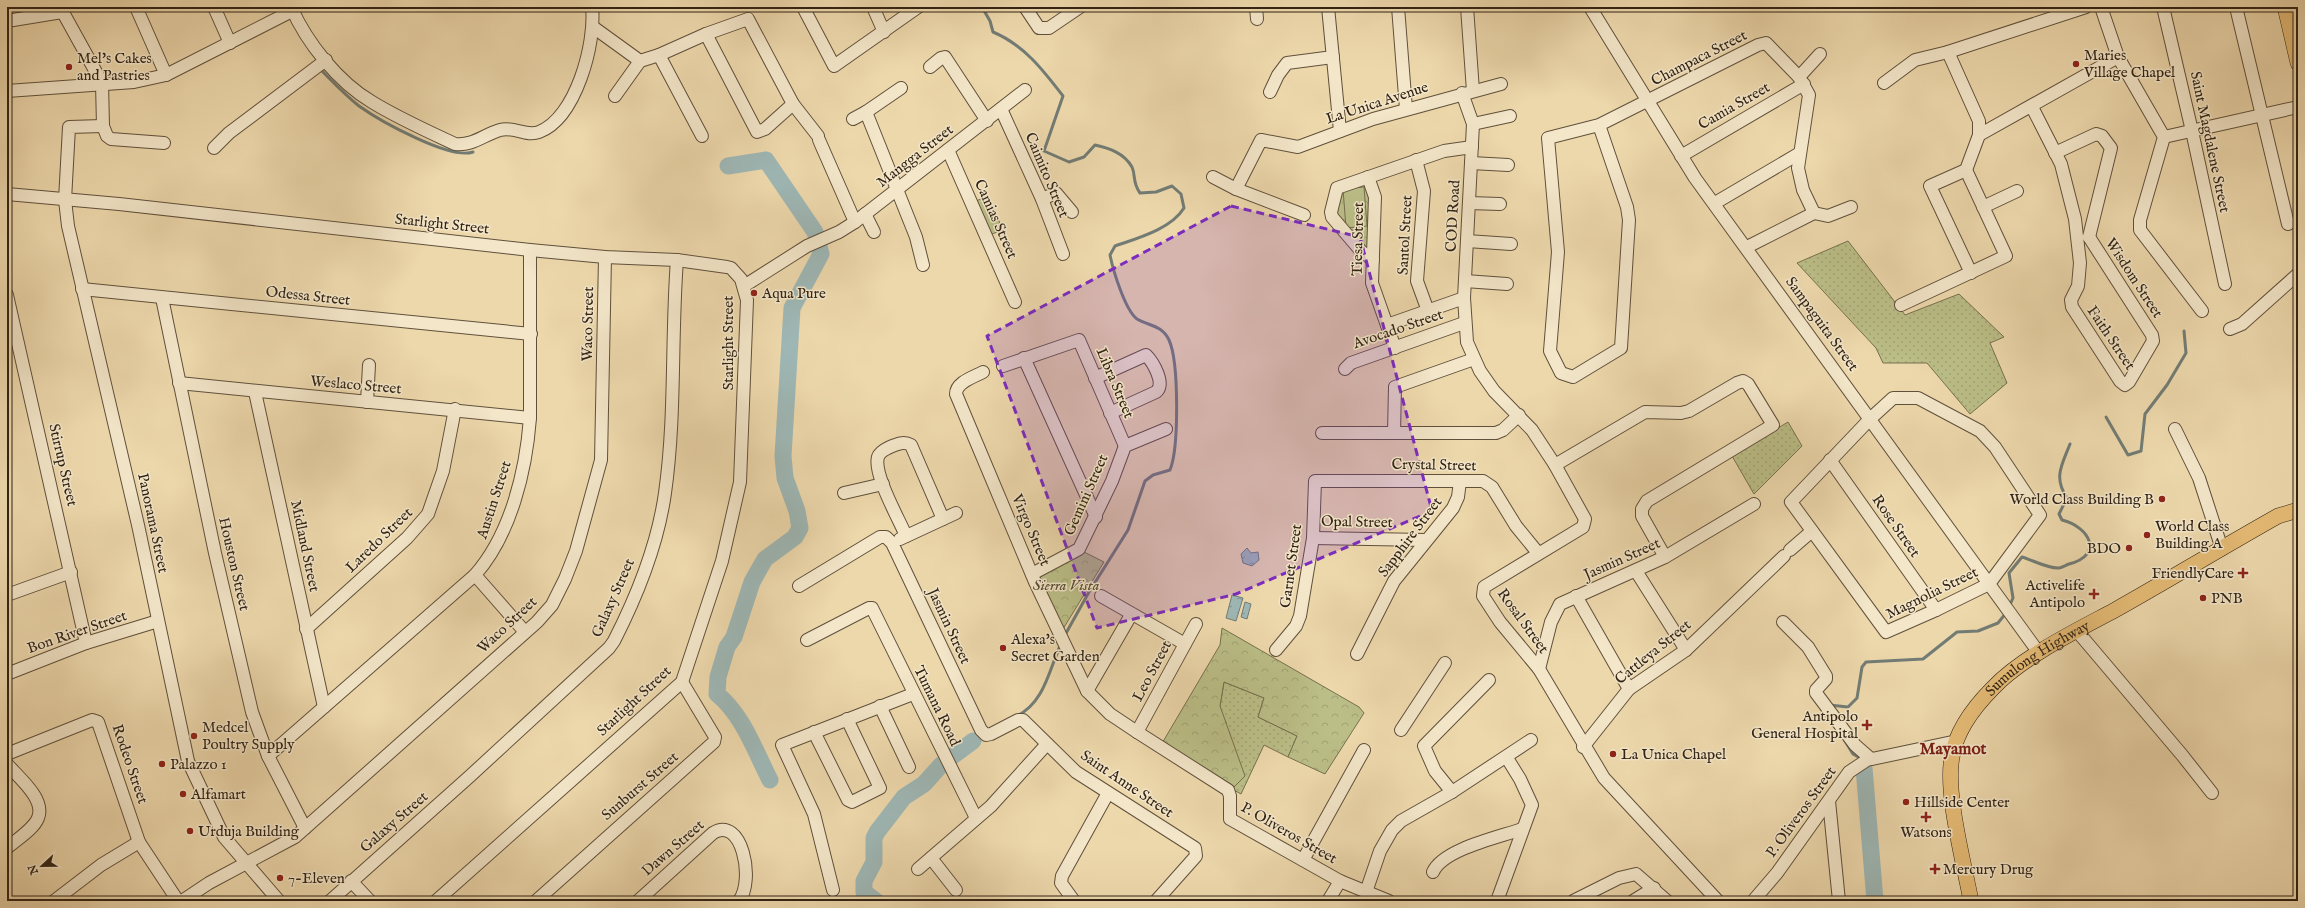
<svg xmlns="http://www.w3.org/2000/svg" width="2305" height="908" font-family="'IM FELL English',serif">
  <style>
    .grass { fill: url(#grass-dots); stroke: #76704e }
    .forest { fill: url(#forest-crowns); stroke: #76704e }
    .garden { fill: #bbbe87; stroke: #76704e }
    .water { fill: url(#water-ripples); stroke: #727c75 }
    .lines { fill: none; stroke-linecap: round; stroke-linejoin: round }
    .stream { stroke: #727c75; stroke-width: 3 }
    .river { stroke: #9eb7b5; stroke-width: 17 }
    .minor-casing { stroke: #60503b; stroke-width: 14 }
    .major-casing { stroke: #312315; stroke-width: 16 }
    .minor { stroke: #f3e6c9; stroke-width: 12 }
    .major { stroke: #e6bc76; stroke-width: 15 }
    .marked { fill: #7b2cbf; fill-opacity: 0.2; stroke: #7b2cbf; stroke-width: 3; stroke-dasharray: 8 5; stroke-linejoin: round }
    .poi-dot { fill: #8f2418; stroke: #f3e6c9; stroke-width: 1.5 }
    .labels { text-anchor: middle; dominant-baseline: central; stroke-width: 3; stroke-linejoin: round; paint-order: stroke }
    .poi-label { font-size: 15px; fill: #312315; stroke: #f3e6c9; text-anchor: start }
    .street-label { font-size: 15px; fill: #312315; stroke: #f3e6c9 }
    .park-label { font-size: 15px; font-style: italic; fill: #544a32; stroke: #f3e6c9 }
    .quarter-label { font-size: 17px; font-weight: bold; fill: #7a1f14; stroke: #f3e6c9 }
  </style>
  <defs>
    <pattern id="grass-dots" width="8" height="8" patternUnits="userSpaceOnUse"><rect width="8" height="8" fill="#bbbe87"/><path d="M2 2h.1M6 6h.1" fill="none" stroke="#a1a374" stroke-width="1.8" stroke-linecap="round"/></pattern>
    <pattern id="forest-crowns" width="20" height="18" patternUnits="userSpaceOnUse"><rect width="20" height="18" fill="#bbbe87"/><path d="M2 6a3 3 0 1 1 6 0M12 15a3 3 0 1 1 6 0" fill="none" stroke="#a1a374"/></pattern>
    <pattern id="water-ripples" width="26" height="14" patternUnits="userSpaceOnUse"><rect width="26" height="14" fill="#9eb7b5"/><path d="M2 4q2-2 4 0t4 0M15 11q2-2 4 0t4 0" fill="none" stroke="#819492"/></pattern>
  </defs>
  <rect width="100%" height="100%" fill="#edd8ac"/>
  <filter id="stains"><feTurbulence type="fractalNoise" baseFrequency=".005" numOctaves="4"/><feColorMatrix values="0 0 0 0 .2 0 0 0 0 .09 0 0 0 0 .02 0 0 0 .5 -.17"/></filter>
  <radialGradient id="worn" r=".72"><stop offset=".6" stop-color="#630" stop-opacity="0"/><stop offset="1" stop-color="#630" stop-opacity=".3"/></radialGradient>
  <g class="grass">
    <polygon points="1848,241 1905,315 1959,294 2004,337 1990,343 2007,383 1970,414 1927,363 1883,363 1876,348 1797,263"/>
    <polygon points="1788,422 1802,446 1754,494 1732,456"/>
    <polygon points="1224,682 1264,698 1258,717 1297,736 1288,757 1264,745 1241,794 1232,789 1220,706"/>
  </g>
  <g class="forest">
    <polygon points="1364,181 1370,198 1369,249 1363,247 1334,213 1339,189"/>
    <polygon points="1084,552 1104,562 1063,629 1039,575"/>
    <polygon points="1222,628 1359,707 1364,713 1325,774 1288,757 1297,736 1258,717 1264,698 1224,682 1220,706 1245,776 1232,789 1161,745 1220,645"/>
  </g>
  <g class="garden">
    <polygon points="1364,187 1367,226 1346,228 1343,189"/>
    <polygon points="988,196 1003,230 989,235 976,201"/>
  </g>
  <g class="water">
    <polygon points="1247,548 1251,553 1258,552 1259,560 1252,566 1243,563 1241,554"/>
    <polygon points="1232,595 1243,598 1236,621 1226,618"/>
    <polygon points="1245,602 1251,604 1247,619 1241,617"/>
  </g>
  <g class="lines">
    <g class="stream">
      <path d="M 982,7 L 990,21 L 993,32 C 1024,45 1043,70 1063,96 L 1044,151 L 1069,162 L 1084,157 L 1095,145 C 1109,148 1124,153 1132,167 C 1136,176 1132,182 1140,193 L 1156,192 L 1172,186 L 1181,194 L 1184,208 C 1171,229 1138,238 1115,246 L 1110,255 C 1113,270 1125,310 1137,319 C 1149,326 1162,325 1169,340 C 1179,362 1179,448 1170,470 L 1153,475 L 1145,481 L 1128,530 L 1089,592 L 1065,635"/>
      <path d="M 321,70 C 333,82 345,95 359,106 C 380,121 450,160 473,152"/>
      <polyline points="2106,417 2128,455 2141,451 2145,414 2167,385 2186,353 2184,331"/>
      <path d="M 2009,607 L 2013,598 L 2009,573 L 2022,557 C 2032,560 2047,568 2058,568 C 2061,568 2066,565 2069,564 C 2104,555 2090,527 2062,520 L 2059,514 L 2067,498 C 2053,477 2062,465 2070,444"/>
      <polyline points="1829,705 1848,707 1857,698 1862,667 1866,662 1923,659 1957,632 1978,631 1998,623 2006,613"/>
      <path d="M 1017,716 C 1045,702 1049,669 1061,644"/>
      <polyline points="973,741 981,735"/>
      <polyline points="1845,741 1853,754 1862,759"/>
    </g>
    <g class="river">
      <path d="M 728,166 L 766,160 L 815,232 L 821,254 L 792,308 L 783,456 L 785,478 L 797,511 L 800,528 L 795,537 L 765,559 L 752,582 L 734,637 L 727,647 L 718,677 L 717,694 C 743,715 755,751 770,780"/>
      <polyline points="950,758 973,741"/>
      <polyline points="1864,768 1875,901"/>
      <polyline points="876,901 864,892 864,881 874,862 874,838 877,832 904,797 924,784 941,765"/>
    </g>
    <g class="minor-casing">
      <g id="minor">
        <polyline points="60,7 102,83 103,126 107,136 111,139 164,143"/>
        <polyline points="136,7 166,75"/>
        <polyline points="214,7 230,43"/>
        <path d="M 291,7 C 307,43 338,82 372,102 C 398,118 427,131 455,144 C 473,146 483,135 500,130 C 514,126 526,137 539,132 C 576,118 596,43 592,7"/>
        <polyline points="803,7 834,66 918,7"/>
        <polyline points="873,7 884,32"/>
        <polyline points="1025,7 1039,28 1049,28 1080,7"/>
        <polyline points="1256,7 1257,19"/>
        <polyline points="1328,7 1340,131"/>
        <polyline points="1398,7 1406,109"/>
        <polyline points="1467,7 1473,91"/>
        <polyline points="1590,7 1695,178 2039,653"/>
        <polyline points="2101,7 2118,57 2164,137 2140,220 2140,230 2202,311"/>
        <polyline points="2163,7 2192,131 2225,284"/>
        <polyline points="2236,7 2288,224"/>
        <polyline points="7,21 62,12"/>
        <polyline points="593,27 640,61"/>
        <polyline points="706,34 757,132 765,129 793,104"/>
        <polyline points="1948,52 1979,121 1979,135 1966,170 1930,186 1971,273"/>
        <polyline points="659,55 702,136"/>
        <polyline points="930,67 941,58 945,57 987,121"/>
        <polyline points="1799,77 1820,54"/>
        <polyline points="1884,83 1915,60 1948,52 2086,7"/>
        <polyline points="7,91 134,82 166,75 292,11"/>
        <polyline points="1270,92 1278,75 1287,63 1333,57"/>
        <polyline points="1462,93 1473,124 1464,298 1467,342 1480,371 1494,391 1532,430 1555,465 1585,519 1583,527 1484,587 1483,596 1500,622 1539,669 1604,778 1718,901"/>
        <polyline points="615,96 640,61 659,55 706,34 748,19 793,104 818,136"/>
        <polyline points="2032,107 2061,164 2075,219 2080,263 2078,286 2071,300 2072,307 2120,381 2125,385 2129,382 2153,341 2152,335 2089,237"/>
        <polyline points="1001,109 1042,199 1063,254"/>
        <polyline points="866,112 901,88"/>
        <polyline points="853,119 866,112 916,237 923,265"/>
        <polyline points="1473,124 1510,116"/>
        <polyline points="1599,125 1627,207 1629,220 1621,348 1573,377 1561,373 1550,351 1558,252 1548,138 1599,125 1758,45 1766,43 1799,77 1809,95 1798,168 1803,190 1814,213"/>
        <polyline points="103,126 69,127 65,200 68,226 138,525 188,761 224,837 279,901"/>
        <polyline points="1979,135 2118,57"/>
        <polyline points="2164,137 2298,107"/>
        <polyline points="819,140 855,222"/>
        <polyline points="214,148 229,133 326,60"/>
        <polyline points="948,150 1015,302"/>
        <polyline points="2055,153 2096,134 2102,136 2111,148 2089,237"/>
        <polyline points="1681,156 1804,84"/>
        <polyline points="1416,160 1424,191 1417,281 1428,311"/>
        <polyline points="1471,163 1508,165"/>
        <polyline points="1213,177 1236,189 1304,215"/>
        <polyline points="1368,177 1375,197 1372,283 1395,348"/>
        <polyline points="1236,189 1261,140 1298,147 1373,119 1501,84"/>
        <polyline points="7,194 119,204 530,250 605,257 677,260 727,267 731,268 741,279 747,300 740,482 722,561 682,682 436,901"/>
        <polyline points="1042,199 1056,193 1072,212"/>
        <polyline points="1469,203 1500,204"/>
        <polyline points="1715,203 1800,153"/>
        <polyline points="1983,207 2017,191"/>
        <polyline points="1814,213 1828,216 1851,207"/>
        <polyline points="865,214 874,232"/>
        <polyline points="1467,241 1511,244"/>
        <polyline points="1747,247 1814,213"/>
        <polyline points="1373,260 1361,251 1332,217 1331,212 1337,188 1444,151 1472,147"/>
        <polyline points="1465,281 1507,284"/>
        <polyline points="744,286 807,246 839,232 855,222 1025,90"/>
        <polyline points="82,289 531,334"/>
        <polyline points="7,295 86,643"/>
        <polyline points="162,298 215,553 252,712 268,756 305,828"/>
        <polyline points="1901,305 2006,256 1966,170"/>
        <polyline points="1387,325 1464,298"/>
        <polyline points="2230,329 2242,324 2298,274"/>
        <polyline points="1024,358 1096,517"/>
        <polyline points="1003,366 1079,340 1125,446"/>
        <polyline points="1345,369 1351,363 1464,323"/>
        <path d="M 983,372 C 974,377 956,382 956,394 L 1035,582 L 1087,691 L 1110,714 L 1137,732 L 1228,790 L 1230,796 L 1230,819 L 1340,881 L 1389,901"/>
        <path d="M 1095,378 L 1146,355 C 1153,362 1166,384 1156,392 L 1110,413"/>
        <polyline points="179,383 530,418"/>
        <polyline points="255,392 324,707"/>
        <polygon points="1893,398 1918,398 1980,431 1995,447 2040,515 1989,584 1936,610 1886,632 1791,502 1870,419"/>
        <polyline points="367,402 369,365"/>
        <polyline points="2175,429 2199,478 2222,549"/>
        <polyline points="1322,433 1496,433 1503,430 1519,415"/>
        <polyline points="1394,433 1395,387 1474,359"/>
        <polyline points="1830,460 1936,610"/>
        <polyline points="1555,465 1645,412 1681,413 1689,411 1737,383 1743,381 1748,384 1773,425 1647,501 1642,509 1642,516 1665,557"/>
        <polyline points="844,493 883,484"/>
        <path d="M 906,536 C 899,519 873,474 878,457 C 880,451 886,449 890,447 C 897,444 904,441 911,445 L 943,519"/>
        <polyline points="1313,538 1425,540"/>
        <polyline points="900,539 956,513"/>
        <polyline points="1790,550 1812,531"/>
        <polyline points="1636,571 1686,650"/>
        <polyline points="1032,574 1079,549 1112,481 1125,446 1166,429"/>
        <polyline points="475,575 525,632"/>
        <polyline points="799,586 880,537 886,537 892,543 981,730 986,735 991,734 1018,720 1023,720 1076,772 1195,848 1196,856 1156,901"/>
        <polyline points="7,595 71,572"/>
        <polyline points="1101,596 1185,644"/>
        <polyline points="1576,596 1629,689"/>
        <polyline points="1783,622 1808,647 1826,676 1826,679 1816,690 1816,693 1855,745 1871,759"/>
        <polyline points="306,629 407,538 428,514 443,471 455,409"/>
        <polyline points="2077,631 2182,755 2212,793"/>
        <polyline points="807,640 869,608 872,608 976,818"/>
        <polyline points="1276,650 1296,626 1300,616 1313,538 1315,481 1483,481 1492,487 1516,526 1538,553"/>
        <polyline points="1357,654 1394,581 1453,508 1458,497 1460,481"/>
        <polyline points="1539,669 1551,622 1560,604 1665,557 1754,504"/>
        <polyline points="7,674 86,643 158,621"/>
        <polyline points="1087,691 1131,615"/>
        <polyline points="880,706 909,767"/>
        <polyline points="1401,730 1445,663"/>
        <polyline points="814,732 848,800 852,802 880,788 847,719"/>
        <polyline points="1137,732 1196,624"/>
        <polyline points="1583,747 1629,689 1686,650 1784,556"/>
        <polyline points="7,754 92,720 98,722 139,842 178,901"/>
        <path d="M 268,756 L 475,575 C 511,534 526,471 530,418 L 530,250"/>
        <path d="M 7,764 C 18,777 46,799 38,818 C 34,829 16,840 7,848"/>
        <polyline points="1452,792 1435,771 1424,746 1489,680"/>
        <polyline points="1829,801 1839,901"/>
        <polyline points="931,858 956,890"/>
        <polyline points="1303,860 1364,750"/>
        <polyline points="918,869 991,806 1047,744"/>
        <path d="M 1433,872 C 1443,849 1500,837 1522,829"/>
        <polyline points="351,881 370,901"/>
        <polyline points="833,890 814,814 782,745 913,694"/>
        <polyline points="1366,892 1380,851 1392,830 1401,821 1452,792 1531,740"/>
        <polyline points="54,901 101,865 139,842"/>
        <polyline points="182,901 209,883 295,837 537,622 552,605 565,579 576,551 601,460 605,257"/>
        <path d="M 330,901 L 469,777 L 609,648 L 614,641 C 637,596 658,543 665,493 C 676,416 671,337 677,260"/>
        <polyline points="536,901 714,742 715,737 682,682"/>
        <path d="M 638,901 L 713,833 C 742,815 755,880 739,901"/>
        <polyline points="1074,901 1061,883 1062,876 1108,793"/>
        <polyline points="1328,901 1340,881"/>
        <polyline points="1497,901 1532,805 1520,779 1507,758"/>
        <polyline points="1573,901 1619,878 1636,874 1667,901"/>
        <polyline points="1633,901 1654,888"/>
        <polyline points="1753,901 1777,873 1849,772 1867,760 1957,741"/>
      </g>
    </g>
    <g class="major-casing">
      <g id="major">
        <polyline points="2285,7 2298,63"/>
        <path id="s1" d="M 1971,901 C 1964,863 1945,793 1952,757 C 1956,731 1975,706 1993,688 C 2022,657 2078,630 2115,610 C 2170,579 2223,547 2278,516 L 2298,510"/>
      </g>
    </g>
    <use href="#minor" class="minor"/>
    <use href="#major" class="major"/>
  </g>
  <path class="marked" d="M 1231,206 L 1360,237 L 1432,511 L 1236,594 L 1097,628 L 987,336 Z"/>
  <g class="poi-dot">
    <circle cx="2076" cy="64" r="4"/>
    <circle cx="69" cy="67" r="4"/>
    <circle cx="754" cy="293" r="4"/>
    <circle cx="2162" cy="499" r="4"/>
    <circle cx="2147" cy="535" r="4"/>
    <circle cx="2129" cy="548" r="4"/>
    <path d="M2241 567h4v4h4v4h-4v4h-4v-4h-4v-4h4z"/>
    <path d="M2092 588h4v4h4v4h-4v4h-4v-4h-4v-4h4z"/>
    <circle cx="2203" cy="598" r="4"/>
    <circle cx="1003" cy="648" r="4"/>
    <path d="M1865 719h4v4h4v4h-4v4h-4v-4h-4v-4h4z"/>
    <circle cx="194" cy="736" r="4"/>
    <circle cx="1613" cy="754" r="4"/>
    <circle cx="162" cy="764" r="4"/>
    <circle cx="183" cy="794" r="4"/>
    <circle cx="1906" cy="802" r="4"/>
    <path d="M1924 811h4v4h4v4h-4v4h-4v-4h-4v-4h4z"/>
    <circle cx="190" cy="831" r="4"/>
    <path d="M1933 863h4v4h4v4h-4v4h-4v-4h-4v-4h4z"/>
    <circle cx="280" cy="878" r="4"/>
  </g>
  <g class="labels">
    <g class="poi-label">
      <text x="2084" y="55">Maries<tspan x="2084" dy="17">Village Chapel</tspan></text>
      <text x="77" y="58">Mel's Cakes<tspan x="77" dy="17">and Pastries</tspan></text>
      <text x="762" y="293">Aqua Pure</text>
      <text x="2154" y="499" text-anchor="end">World Class Building B</text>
      <text x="2155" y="526">World Class<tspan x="2155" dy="17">Building A</tspan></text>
      <text x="2121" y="548" text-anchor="end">BDO</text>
      <text x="2234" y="573" text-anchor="end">FriendlyCare</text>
      <text x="2085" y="585" text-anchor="end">Activelife<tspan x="2085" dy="17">Antipolo</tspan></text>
      <text x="2211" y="598">PNB</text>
      <text x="1011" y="639">Alexa's<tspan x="1011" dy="17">Secret Garden</tspan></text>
      <text x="1858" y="716" text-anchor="end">Antipolo<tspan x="1858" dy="17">General Hospital</tspan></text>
      <text x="202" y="727">Medcel<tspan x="202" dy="17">Poultry Supply</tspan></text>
      <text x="1621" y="754">La Unica Chapel</text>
      <text x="170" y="764">Palazzo 1</text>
      <text x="191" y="794">Alfamart</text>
      <text x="1914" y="802">Hillside Center</text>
      <text x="198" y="831">Urduja Building</text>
      <text x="1926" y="832" text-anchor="middle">Watsons</text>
      <text x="1943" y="869">Mercury Drug</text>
      <text x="288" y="878">7-Eleven</text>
    </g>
    <g class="street-label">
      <text transform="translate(1699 58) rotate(-27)">Champaca Street</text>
      <text transform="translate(1377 103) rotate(-18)">La Unica Avenue</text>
      <text transform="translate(1734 106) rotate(-30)">Camia Street</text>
      <text transform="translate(2210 142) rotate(78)">Saint Magdalene Street</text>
      <text transform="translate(915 156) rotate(-38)">Mangga Street</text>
      <text transform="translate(1047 175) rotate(67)">Caimito Street</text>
      <text transform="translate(1453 216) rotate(-87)">COD Road</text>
      <text transform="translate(996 219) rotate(66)">Camias Street</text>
      <text transform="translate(442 224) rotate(6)">Starlight Street</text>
      <text transform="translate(1405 235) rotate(-87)">Santol Street</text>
      <text transform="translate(1358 239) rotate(-89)">Tiesa Street</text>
      <text transform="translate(2134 278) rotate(57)">Wisdom Street</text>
      <text transform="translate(308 296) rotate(6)">Odessa Street</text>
      <text transform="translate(588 324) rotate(-89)">Waco Street</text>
      <text transform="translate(1822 324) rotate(54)">Sampaguita Street</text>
      <text transform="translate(1398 329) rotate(-19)">Avocado Street</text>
      <text transform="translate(2111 338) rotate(56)">Faith Street</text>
      <text transform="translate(728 343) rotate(-90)">Starlight Street</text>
      <text transform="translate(1115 383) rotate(67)">Libra Street</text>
      <text transform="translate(356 385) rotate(5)">Weslaco Street</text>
      <text transform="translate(63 465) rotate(77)">Stirrup Street</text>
      <text transform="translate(1434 465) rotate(1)">Crystal Street</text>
      <text transform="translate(1086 495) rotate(-66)">Gemini Street</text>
      <text transform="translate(494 500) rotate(-72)">Austin Street</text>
      <text transform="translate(1357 522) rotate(1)">Opal Street</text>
      <text transform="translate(153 523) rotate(78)">Panorama Street</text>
      <text transform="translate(1896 526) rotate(55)">Rose Street</text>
      <text transform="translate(1031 530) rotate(67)">Virgo Street</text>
      <text transform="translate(1410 537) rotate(-53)">Sapphire Street</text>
      <text transform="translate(379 540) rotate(-44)">Laredo Street</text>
      <text transform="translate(305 546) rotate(78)">Midland Street</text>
      <text transform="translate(1622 559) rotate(-24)">Jasmin Street</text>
      <text transform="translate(234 564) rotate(77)">Houston Street</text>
      <text transform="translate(1291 566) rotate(-82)">Garnet Street</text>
      <text transform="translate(1932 593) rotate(-26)">Magnolia Street</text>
      <text transform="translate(613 598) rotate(-66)">Galaxy Street</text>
      <text transform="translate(1523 621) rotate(54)">Rosal Street</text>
      <text transform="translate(507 625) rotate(-43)">Waco Street</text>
      <text transform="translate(949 626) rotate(65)">Jasmin Street</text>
      <text transform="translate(77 632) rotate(-19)">Bon River Street</text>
      <text transform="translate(1653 652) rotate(-39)">Cattleya Street</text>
      <text stroke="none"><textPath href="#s1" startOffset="281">Sumulong Highway</textPath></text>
      <text transform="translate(1152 671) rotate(-62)">Leo Street</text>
      <text transform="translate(634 701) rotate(-43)">Starlight Street</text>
      <text transform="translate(937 706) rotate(64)">Tumana Road</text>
      <text transform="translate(130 764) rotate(71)">Rodeo Street</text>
      <text transform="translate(1127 784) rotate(34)">Saint Anne Street</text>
      <text transform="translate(640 786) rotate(-41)">Sunburst Street</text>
      <text transform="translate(1801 812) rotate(-54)">P. Oliveros Street</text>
      <text transform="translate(394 822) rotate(-41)">Galaxy Street</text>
      <text transform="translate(1289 833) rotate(30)">P. Oliveros Street</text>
      <text transform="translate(673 848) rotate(-41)">Dawn Street</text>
    </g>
    <g class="park-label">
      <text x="1066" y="585">Sierra Vista</text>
    </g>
    <g class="quarter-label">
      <text x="1953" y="749">Mayamot</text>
    </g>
  </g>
  <rect width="2305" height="908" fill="none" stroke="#edd8ac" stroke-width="24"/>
  <rect x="8" y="8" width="2289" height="892" fill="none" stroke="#312315" stroke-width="2"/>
  <rect x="12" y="12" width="2281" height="884" fill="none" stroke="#312315"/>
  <g transform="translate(42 866) rotate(248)" stroke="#f3e6c9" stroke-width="3" paint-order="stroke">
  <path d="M0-3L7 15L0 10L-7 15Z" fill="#312315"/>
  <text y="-6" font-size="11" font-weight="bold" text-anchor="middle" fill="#312315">N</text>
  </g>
  <rect width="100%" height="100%" filter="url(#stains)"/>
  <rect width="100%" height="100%" fill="url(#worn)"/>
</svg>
